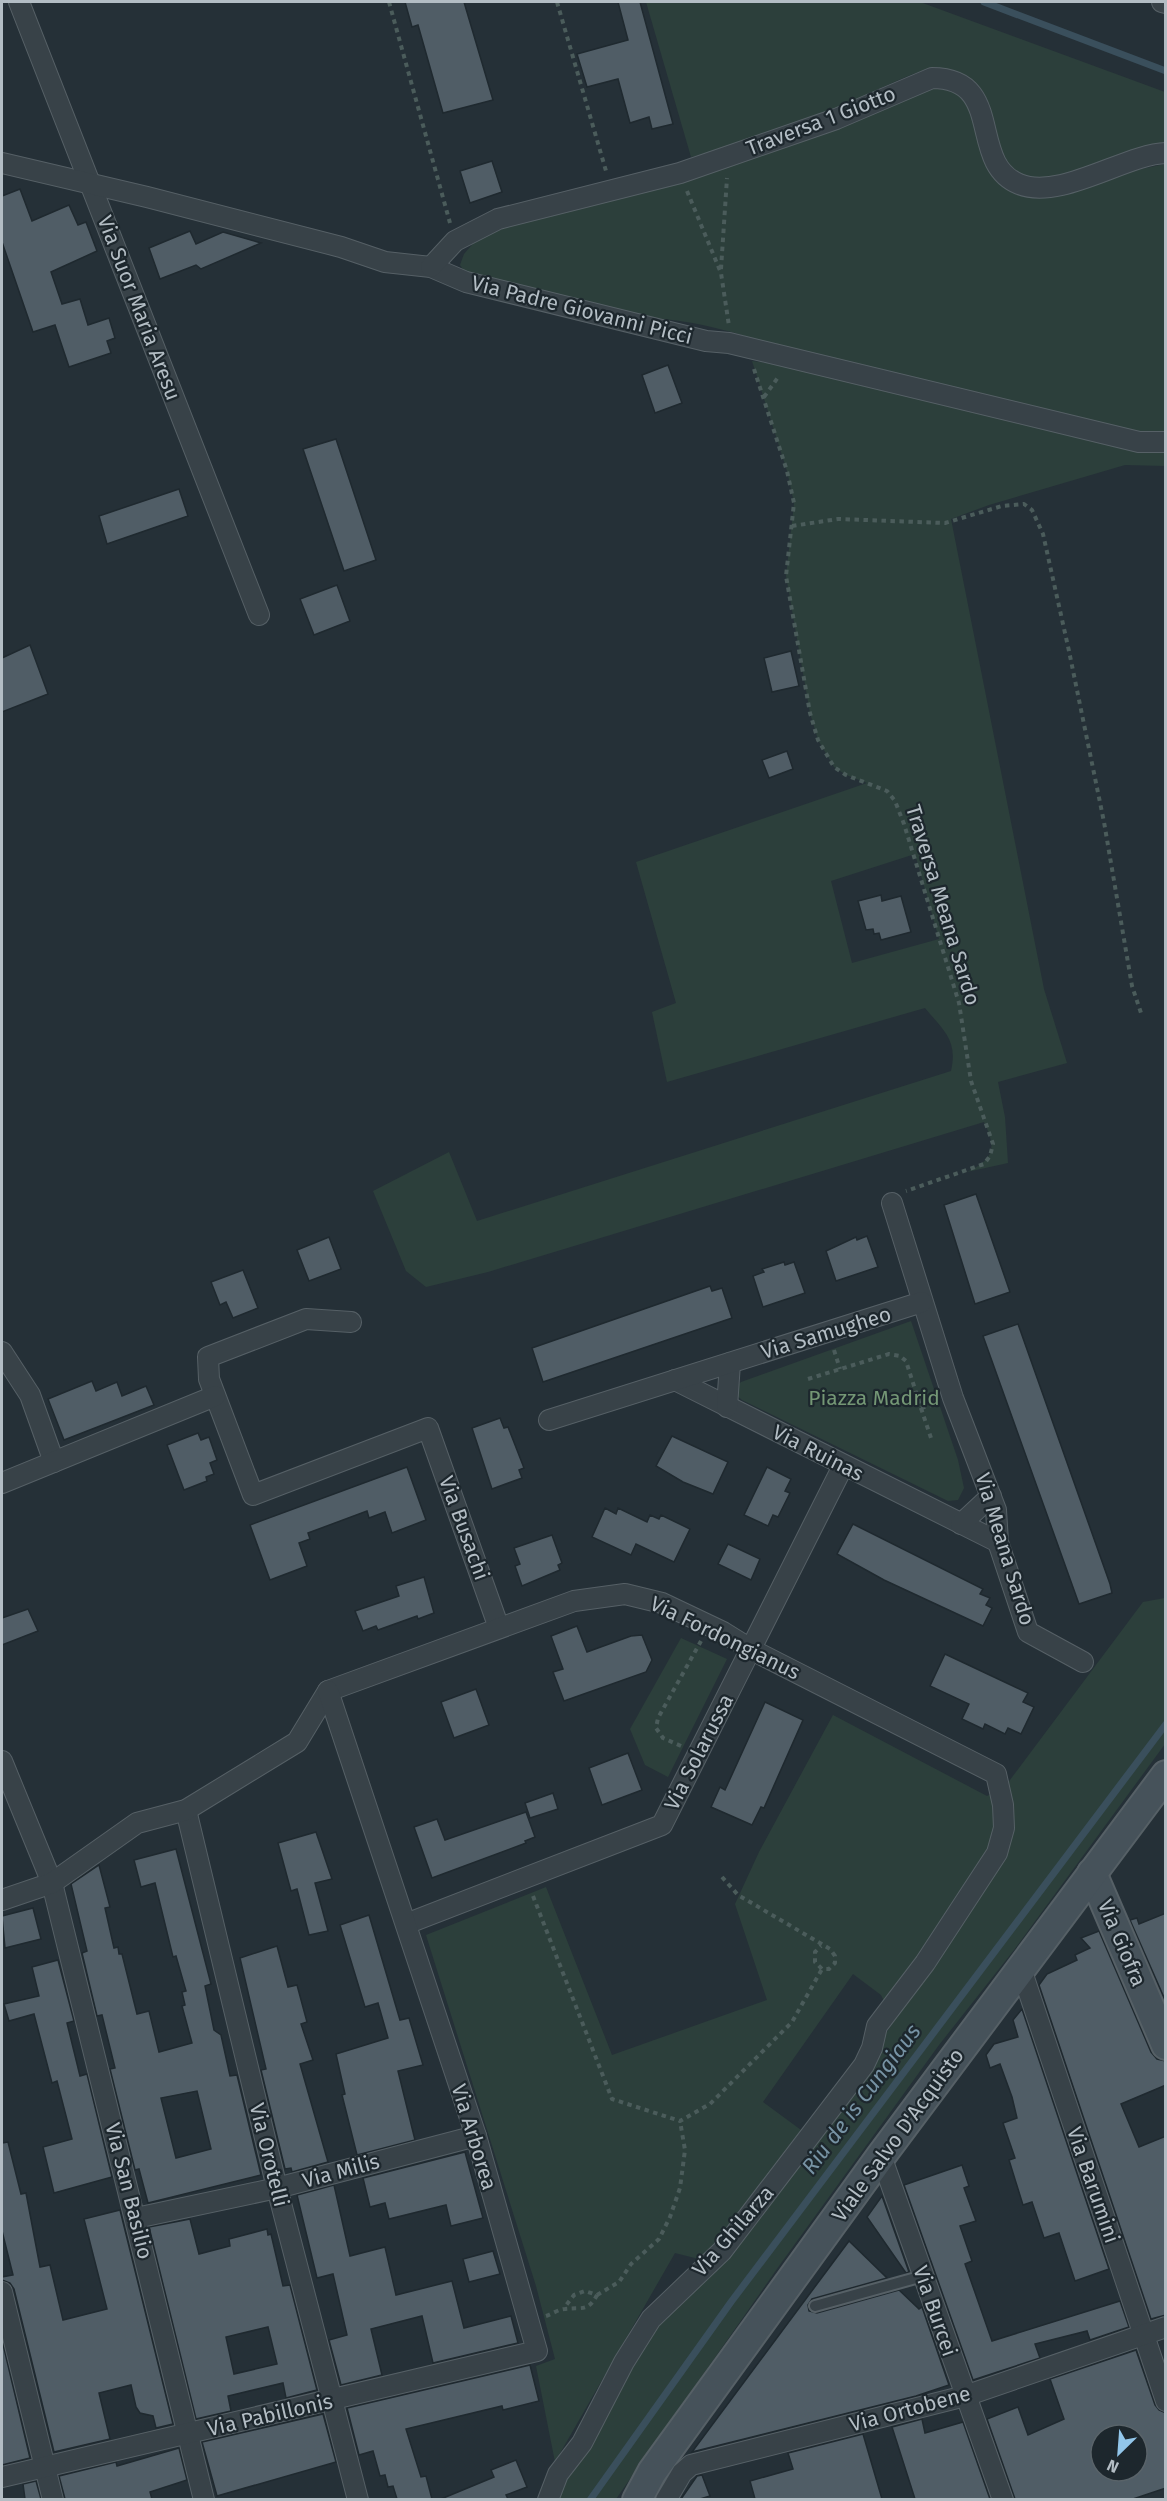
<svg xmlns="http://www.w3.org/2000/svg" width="1167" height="2501" font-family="'Fira Sans',sans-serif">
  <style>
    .green { fill: #2c3f3b; fill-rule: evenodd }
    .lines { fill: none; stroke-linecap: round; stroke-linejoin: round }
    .stream { stroke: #3a4f5c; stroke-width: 7 }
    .building { fill: #505d66; stroke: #1f292f; stroke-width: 1.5; fill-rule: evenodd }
    .lane-casing { stroke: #566066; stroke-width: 14 }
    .street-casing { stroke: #566066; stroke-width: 22 }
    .secondary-casing { stroke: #566066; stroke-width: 32 }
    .path { stroke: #4b5c5b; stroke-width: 4; stroke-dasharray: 4.5 4.5; stroke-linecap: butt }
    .lane { stroke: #384248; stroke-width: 10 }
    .street { stroke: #384248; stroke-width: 20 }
    .secondary { stroke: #46525a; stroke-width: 28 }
    .labels { text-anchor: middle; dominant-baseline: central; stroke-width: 4.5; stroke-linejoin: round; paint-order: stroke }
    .street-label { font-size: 21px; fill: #b3bdc4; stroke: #1d272d }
    .park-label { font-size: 21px; fill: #749775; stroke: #1d272d }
    .water-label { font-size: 22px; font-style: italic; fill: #7793a4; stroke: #1d272d }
  </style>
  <rect width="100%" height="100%" fill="#253037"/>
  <g class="green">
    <path d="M 646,2 L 920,2 L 1165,92 L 1165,147 L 1044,180 C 986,179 1006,139 988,106 C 983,98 973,90 966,84 C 958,76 951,69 939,68 C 920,66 863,98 842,106 C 794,126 742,146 691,157 Z"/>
    <path d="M 933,87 C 939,88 947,87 952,89 C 975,99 991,159 1000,182 L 1132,171 L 1165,164 L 1165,433 L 1147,435 L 781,348 C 739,333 694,320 649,318 L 466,274 L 460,265 L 464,254 L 483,232 Z"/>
    <path d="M 752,361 L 805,368 L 1165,451 L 1165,466 L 1125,465 L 989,505 L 951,519 L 1044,989 L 1067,1063 L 998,1082 L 1005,1117 L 1008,1163 L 967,1172 C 994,1159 997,1149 984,1122 L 488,1272 L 426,1287 L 406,1271 L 373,1191 L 449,1152 L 477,1221 L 951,1071 C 958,1040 944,1031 925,1008 L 667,1082 L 652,1012 L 676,1003 L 636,862 L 867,783 L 846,775 L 834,767 L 818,740 L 810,713 L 786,576 L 794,503 L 787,471 ZM 915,854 L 939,939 L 852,963 L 831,881 Z"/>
    <polygon points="911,1321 958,1460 964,1488 958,1500 948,1501 742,1400 736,1395 737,1386 741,1382"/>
    <path d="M 1165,1598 L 1165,1744 L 1014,1950 L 939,2045 L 779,2266 L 616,2499 L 556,2499 L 562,2478 L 647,2337 L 703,2267 L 699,2259 L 675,2253 L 555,2462 L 536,2366 L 555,2359 L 536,2286 L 426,1935 L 546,1887 L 612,2055 L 767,2000 L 735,1904 L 759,1852 L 833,1715 L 987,1796 L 1004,1788 L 1143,1602 ZM 853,1974 L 881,1995 L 894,2021 L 816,2141 L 763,2102 Z"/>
    <polygon points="681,1638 727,1659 668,1777 645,1765 630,1729"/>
  </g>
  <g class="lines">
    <g class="stream">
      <polyline points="984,2 1166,71"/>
      <polyline points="590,2500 731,2302 1166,1724"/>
    </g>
  </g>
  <g class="building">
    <polygon points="405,2 464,2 493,100 443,113 418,25 412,27"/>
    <polygon points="618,2 640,2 673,124 652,129 649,117 630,123 618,79 587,87 577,54 628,40"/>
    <polygon points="492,161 502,192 470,203 460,171"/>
    <polygon points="20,189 32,221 69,205 78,225 86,222 97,251 51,272 62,304 80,299 88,325 109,318 115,338 107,341 111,353 69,367 55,325 33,332 2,242 2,196"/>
    <polygon points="190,231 196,244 223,232 261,243 201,269 196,265 160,279 149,248"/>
    <polygon points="668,365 682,403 655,413 642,375"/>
    <polygon points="336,439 376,560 344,571 303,449"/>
    <polygon points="179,489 188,516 107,544 99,516"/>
    <polygon points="337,585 350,621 314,635 300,599"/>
    <polygon points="30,645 48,694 2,712 2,658"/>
    <polygon points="791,651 799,686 772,692 764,658"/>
    <polygon points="787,751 793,769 769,778 762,760"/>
    <polygon points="881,895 882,901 901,896 911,932 881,940 879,933 874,934 873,929 866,930 858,901"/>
    <polygon points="976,1194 1010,1292 975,1304 944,1205"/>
    <polygon points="867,1236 878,1267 836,1281 826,1251 856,1237 857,1240"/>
    <polygon points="329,1237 341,1269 309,1281 297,1250"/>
    <polygon points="784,1262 785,1265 794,1262 805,1293 763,1307 753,1276 764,1272 762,1269"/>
    <polygon points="243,1270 258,1308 233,1318 226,1302 220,1305 211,1282"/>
    <polygon points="710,1286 712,1291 722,1288 732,1318 543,1382 532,1348"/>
    <polygon points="1018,1324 1110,1584 1112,1593 1079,1604 983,1336"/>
    <polygon points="92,1381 96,1391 117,1382 122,1396 146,1386 154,1405 64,1440 48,1399"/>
    <polygon points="500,1418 504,1428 508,1427 524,1468 519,1470 522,1478 492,1489 472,1428"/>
    <polygon points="198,1433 201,1440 209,1437 217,1460 210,1463 214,1474 206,1477 207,1481 184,1490 167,1445"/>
    <polygon points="672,1436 728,1462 713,1494 683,1482 656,1466"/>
    <polygon points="407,1467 426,1520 392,1533 385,1512 369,1518 367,1511 308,1533 310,1539 299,1543 307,1566 270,1580 250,1525"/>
    <polygon points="767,1467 791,1479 785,1491 790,1493 778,1517 773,1515 768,1526 744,1515"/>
    <polygon points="605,1508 616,1514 618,1508 647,1522 650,1515 659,1519 661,1515 690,1529 674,1562 636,1544 631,1555 592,1537"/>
    <polygon points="853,1524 983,1589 980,1594 990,1598 986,1605 992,1608 983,1626 884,1580 837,1554"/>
    <polygon points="552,1535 562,1563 558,1565 560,1570 522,1586 515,1566 520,1564 514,1548"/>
    <polygon points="728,1544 760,1559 751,1580 718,1564"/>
    <polygon points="424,1577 434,1613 418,1619 417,1616 378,1630 376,1626 363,1631 355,1611 399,1596 396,1586"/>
    <polygon points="28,1609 38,1631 2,1645 2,1618"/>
    <polygon points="577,1626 587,1652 631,1636 642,1635 652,1660 646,1672 564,1701 553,1672 563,1669 551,1636"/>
    <polygon points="945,1654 1028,1693 1023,1702 1034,1707 1021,1734 1008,1728 1005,1734 985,1724 983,1729 962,1719 969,1704 930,1686"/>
    <polygon points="476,1689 489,1725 454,1738 441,1702"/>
    <polygon points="765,1702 803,1720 764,1808 761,1807 752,1825 711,1807 720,1787 725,1790"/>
    <polygon points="628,1753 642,1790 602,1805 589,1768"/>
    <polygon points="553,1793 558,1809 530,1818 525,1803"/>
    <polygon points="526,1812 535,1837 525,1841 526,1843 432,1878 414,1827 437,1819 445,1840"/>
    <polygon points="316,1832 332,1879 315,1883 328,1931 309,1935 297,1889 291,1891 278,1843"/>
    <path d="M 176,1849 L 211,1984 L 205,1986 L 214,2030 L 221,2035 L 230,2076 L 237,2075 L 261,2175 L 148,2203 L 139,2169 L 135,2170 L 110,2069 L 115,2068 L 102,2015 L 97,2016 L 82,1953 L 87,1951 L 71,1884 L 99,1865 L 110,1907 L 105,1908 L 114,1948 L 118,1947 L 119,1954 L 122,1954 L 137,2014 L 149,2011 L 159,2052 L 192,2043 L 182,2006 L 185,2005 L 182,1992 L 186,1991 L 176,1956 L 173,1957 L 155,1883 L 141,1887 L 134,1860 ZM 197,2091 L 211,2149 L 176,2158 L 161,2098 Z"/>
    <polygon points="33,1908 41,1939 5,1948 2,1916"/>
    <polygon points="1166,1913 1166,2002 1130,1920 1137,1918 1139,1924"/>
    <polygon points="369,1915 400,2020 409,2018 423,2065 398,2071 415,2140 357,2155 342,2095 345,2094 336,2054 388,2038 378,2003 365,2007 340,1925"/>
    <polygon points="1099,1931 1151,2052 1157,2059 1166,2061 1166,2085 1121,2104 1139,2147 1166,2136 1166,2315 1151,2319 1039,1985 1047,1974 1077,1960 1075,1955 1090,1948 1081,1938"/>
    <polygon points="277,1946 288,1987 297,1985 307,2022 301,2024 313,2060 300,2064 328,2162 292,2172 291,2168 285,2169 261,2070 266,2069 240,1958"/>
    <polygon points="58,1960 74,2021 67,2023 80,2076 87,2074 112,2177 54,2193 43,2147 72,2139 57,2081 52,2083 34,2014 9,2021 4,2004 39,1996 32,1967"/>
    <polygon points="1022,2009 1109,2269 1075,2281 1059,2233 1044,2238 1032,2202 1023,2205 1009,2160 1015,2158 1003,2123 1017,2118 1012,2097 1000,2064 990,2068 986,2055 994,2044 1018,2037 1013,2020"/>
    <polygon points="8,2142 21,2194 26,2193 40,2267 50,2265 63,2320 107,2309 84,2219 120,2210 173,2424 156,2428 153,2416 140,2413 136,2407 131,2385 99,2393 110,2439 54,2452 14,2289 10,2283 2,2280 2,2277 13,2275 2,2231 2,2143"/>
    <polygon points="465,2152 483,2218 451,2226 446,2205 389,2219 385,2203 370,2207 363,2178"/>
    <polygon points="962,2165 969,2186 964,2188 976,2221 960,2226 972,2261 965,2264 992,2341 1120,2301 1129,2327 1090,2340 1087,2331 1035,2344 1040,2358 973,2380 904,2185"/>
    <polygon points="334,2185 350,2256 385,2247 396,2295 452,2281 464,2328 511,2316 518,2343 433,2363 422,2316 371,2329 382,2375 341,2385 329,2340 347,2335 333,2274 317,2278 297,2195"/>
    <polygon points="882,2196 909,2272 906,2273 867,2217"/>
    <path d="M 190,2219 L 199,2254 L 230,2246 L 229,2239 L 267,2229 L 268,2235 L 271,2234 L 283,2286 L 290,2285 L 317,2390 L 286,2398 L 283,2383 L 228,2396 L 231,2411 L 196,2419 L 149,2227 ZM 268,2327 L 277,2364 L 234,2374 L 226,2337 Z"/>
    <polygon points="849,2241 887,2278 812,2299 808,2305 809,2311 817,2313 899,2290 919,2309 922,2307 949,2385 916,2396 692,2452"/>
    <polygon points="493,2251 500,2274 469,2282 463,2259"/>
    <polygon points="2,2340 30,2458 2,2465"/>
    <path d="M 1136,2350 L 1155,2405 L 1159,2410 L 1166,2413 L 1166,2488 L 1133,2499 L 1015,2499 L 987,2419 L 1018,2407 L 1028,2435 L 1064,2419 L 1050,2379 ZM 1101,2435 L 1137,2435 L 1137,2471 L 1101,2471 Z"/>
    <polygon points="530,2365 539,2401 503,2410 502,2406 406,2429 421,2477 426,2476 432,2499 397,2499 393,2486 388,2487 385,2475 380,2476 373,2451 359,2455 347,2408"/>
    <polygon points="323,2414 336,2462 217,2496 202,2442"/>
    <polygon points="922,2419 925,2433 963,2422 990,2499 915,2499 892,2427"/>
    <polygon points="863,2434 882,2499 755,2499 750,2481 793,2469 788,2453"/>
    <polygon points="179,2448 187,2480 150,2492 152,2499 65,2499 59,2476 116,2462 117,2466"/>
    <polygon points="516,2460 527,2487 506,2495 508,2499 441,2499 494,2477 491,2470"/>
    <polygon points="702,2475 710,2496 700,2499 681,2499 697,2476"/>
    <polygon points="36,2481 41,2499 25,2499 23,2484"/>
  </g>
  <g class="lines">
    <g class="lane-casing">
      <polyline id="lane" points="815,2306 923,2276"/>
    </g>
    <g class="street-casing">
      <g id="street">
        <polyline points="19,2 259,615"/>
        <polyline points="1162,2 1166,3"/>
        <polyline points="2,163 147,197 341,247 385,262 431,267 466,282 706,341 729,343 1139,442 1166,442"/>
        <path d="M 431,267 L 455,241 L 498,219 L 680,173 L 836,119 L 932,78 C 1006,78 967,163 1019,184 C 1060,201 1126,154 1166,153"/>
        <polyline points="892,1203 953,1398 996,1510 998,1542 1028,1632 1083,1662"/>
        <polyline points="351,1322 306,1319 208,1357 209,1379 253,1495 428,1428 499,1628"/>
        <polyline points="2,1352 30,1395 54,1462"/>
        <polyline points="675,1380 998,1542"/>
        <polyline points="727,1407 730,1363"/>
        <polyline points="549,1420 922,1302"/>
        <polyline points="2,1483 215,1396"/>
        <polyline points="961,1524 991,1496"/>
        <polyline points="2,1761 52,1883 204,2500"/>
        <polyline points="186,1810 277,2188 358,2500"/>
        <polyline points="2,1900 52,1883 137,1823 186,1810 297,1742 328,1691 574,1601 625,1594 662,1603 723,1632 752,1650 996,1774 1003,1805 1004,1828 997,1853 925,1963 877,2026 872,2048 864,2065 722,2251 651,2319 624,2362 582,2443 558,2474 548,2500"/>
        <polyline points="406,1924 662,1825 843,1466"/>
        <polyline points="1021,1969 1166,2401"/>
        <polyline points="881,2156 1003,2500"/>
        <polyline points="136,2218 277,2188 476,2136"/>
        <polyline points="2,2292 53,2500"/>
        <polyline points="2,2477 537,2351 476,2136 328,1691"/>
        <polyline points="666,2500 682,2473 691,2465 965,2396 1166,2327"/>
      </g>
    </g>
    <g class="secondary-casing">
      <g id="secondary">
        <polyline points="1092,1873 1166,2045"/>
        <polyline points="637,2500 652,2472 881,2156 1166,1775"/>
      </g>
    </g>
    <g class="path">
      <polyline points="389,2 450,223"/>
      <polyline points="557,2 606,171"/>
      <polyline points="687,191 721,273 729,326"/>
      <polyline points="721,269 727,178"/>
      <polyline points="754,369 787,471 794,503 786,576 810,713 818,740 834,767 846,775 887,791 895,801 904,824 959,1003 971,1081 993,1144 990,1156 984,1164 906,1191"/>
      <polyline points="764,397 779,376"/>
      <polyline points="792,526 838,519 945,523 1002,506 1024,504 1032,510 1043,534 1069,651 1104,822 1132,986 1141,1013"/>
      <polyline points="834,1350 840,1369"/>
      <polyline points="808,1379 889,1354 900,1356 906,1361 921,1408 935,1404"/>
      <polyline points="921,1408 931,1438"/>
      <polyline points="681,1746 663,1738 656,1728 658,1718 701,1641"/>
      <polyline points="722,1877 738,1895 830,1949 835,1956 835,1963 829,1969 822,1969 815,1962 815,1952 821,1946"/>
      <polyline points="533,1896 612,2099 680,2121 710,2104 792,2022 822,1969"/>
      <polyline points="597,2295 619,2282 631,2264 659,2239 670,2217 680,2188 685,2150 680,2121"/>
      <path d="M 546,2316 C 552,2314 559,2309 565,2309 C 582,2307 588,2312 597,2295 L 585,2291 L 574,2295 L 564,2308"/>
    </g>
    <use href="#lane" class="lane"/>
    <use href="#street" class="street"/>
    <use href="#secondary" class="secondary"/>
  </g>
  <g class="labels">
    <g class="street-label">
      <text transform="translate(821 121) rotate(-21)">Traversa 1 Giotto</text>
      <text transform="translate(139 308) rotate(69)">Via Suor Maria Aresu</text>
      <text transform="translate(582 310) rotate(14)">Via Padre Giovanni Picci</text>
      <text transform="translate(943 905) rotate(73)">Traversa Meana Sardo</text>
      <text transform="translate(826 1333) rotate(-17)">Via Samugheo</text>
      <text transform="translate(818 1453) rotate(27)">Via Ruinas</text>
      <text transform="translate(464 1528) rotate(70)">Via Busachi</text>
      <text transform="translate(1005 1549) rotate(73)">Via Meana Sardo</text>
      <text transform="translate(725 1638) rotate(26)">Via Fordongianus</text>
      <text transform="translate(699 1752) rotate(-63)">Via Solarussa</text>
      <text transform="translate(1122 1943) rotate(67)">Via Giofra</text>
      <text transform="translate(898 2135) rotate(-54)">Viale Salvo D'Acquisto</text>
      <text transform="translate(474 2137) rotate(73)">Via Arborea</text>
      <text transform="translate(269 2155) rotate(76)">Via Orotelli</text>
      <text transform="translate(341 2171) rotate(-15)">Via Milis</text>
      <text transform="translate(1093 2185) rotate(71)">Via Barumini</text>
      <text transform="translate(129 2191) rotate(76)">Via San Basilio</text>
      <text transform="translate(733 2231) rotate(-49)">Via Ghilarza</text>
      <text transform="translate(935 2311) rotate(71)">Via Burcei</text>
      <text transform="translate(910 2409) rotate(-15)">Via Ortobene</text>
      <text transform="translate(270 2415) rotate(-13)">Via Pabillonis</text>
    </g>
    <g class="park-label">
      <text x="874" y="1398">Piazza Madrid</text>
    </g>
    <g class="water-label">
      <text transform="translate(861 2099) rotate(-53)">Riu de is Cungiaus</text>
    </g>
  </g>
  <rect width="1167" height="2501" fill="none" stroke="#b3bdc4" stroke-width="6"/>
  <g transform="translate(1119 2453) rotate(205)"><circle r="28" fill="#1d272d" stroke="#596369" stroke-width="1.5"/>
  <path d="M0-4.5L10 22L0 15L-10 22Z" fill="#92c6ea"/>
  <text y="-9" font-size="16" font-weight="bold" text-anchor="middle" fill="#b3bdc4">N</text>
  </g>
</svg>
